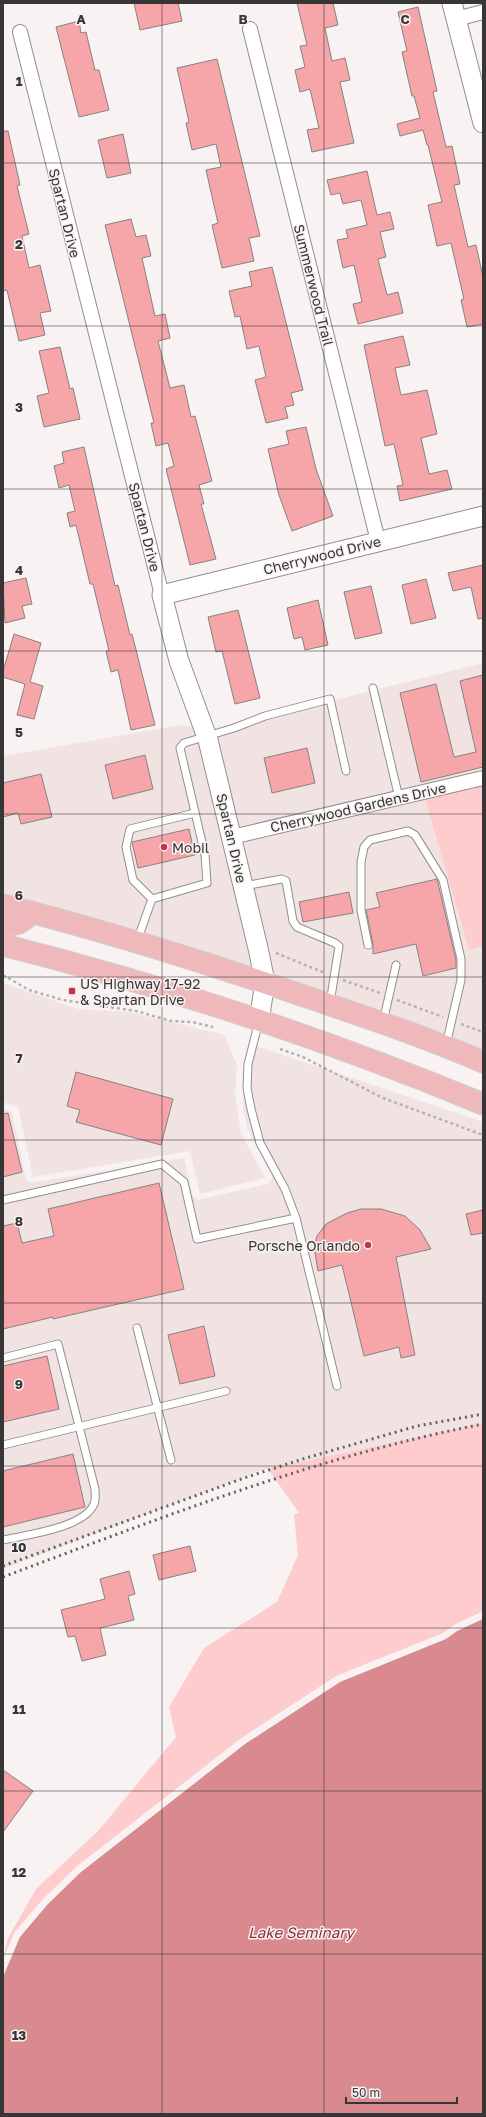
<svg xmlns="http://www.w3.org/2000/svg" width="486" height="2117" font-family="'Golos Text',sans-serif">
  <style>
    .built { fill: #f2e3e3 }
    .green { fill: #fecccd }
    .water { fill: #d88a8e }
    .building { fill: #f6a5a9; stroke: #878282 }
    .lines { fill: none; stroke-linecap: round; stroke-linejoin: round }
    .lane-casing { stroke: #948e8e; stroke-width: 9 }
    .street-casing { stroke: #948e8e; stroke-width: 16 }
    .secondary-casing { stroke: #948e8e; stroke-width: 21 }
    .primary-casing { stroke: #cfcfcf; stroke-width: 23 }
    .path { stroke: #b6b2b2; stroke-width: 2.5; stroke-dasharray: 3 3; stroke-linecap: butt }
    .lane { stroke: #fff; stroke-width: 7 }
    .street { stroke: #fff; stroke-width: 14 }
    .secondary { stroke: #fff; stroke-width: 19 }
    .primary { stroke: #efb9bc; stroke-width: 21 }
    .rail { stroke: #656262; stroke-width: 3; stroke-dasharray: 2 4; stroke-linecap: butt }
    .grid { fill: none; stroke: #373535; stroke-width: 1; stroke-opacity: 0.55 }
    .poi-dot { fill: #c4344c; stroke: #f8f2f2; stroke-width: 1.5 }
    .labels { text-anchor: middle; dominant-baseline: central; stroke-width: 3; stroke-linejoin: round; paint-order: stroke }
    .street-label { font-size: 14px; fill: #373535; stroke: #f8f2f2 }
    .poi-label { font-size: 14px; fill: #373535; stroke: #f8f2f2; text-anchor: start }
    .water-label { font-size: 15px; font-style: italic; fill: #8d313c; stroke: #f8f2f2 }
    .grid-label { font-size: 13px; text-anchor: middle; font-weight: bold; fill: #373535; stroke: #f8f2f2; stroke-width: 3; stroke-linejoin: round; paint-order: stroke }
  </style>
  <rect width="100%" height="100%" fill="#f8f2f2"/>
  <g class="built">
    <polygon points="483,663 483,770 239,828 214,730"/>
    <polygon points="181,725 195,727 254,970 3,897 3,756"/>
    <polygon points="425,799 469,949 483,946 483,1053 272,975 242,843"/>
    <polygon points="3,983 78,1009 130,1012 224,1035 237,1065 235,1095 241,1133 265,1178 200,1194 190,1151 33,1177 18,1107 3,1102"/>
    <polygon points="250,1044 483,1122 483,1423 262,1470 3,1569 3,1109 12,1112 26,1179 30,1183 184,1158 193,1196 197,1200 267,1184 272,1179 272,1175 248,1130 243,1108 244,1065"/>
  </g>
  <g class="green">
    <polygon points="483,785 483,946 469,950 425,799"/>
    <polygon points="483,1423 483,1611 454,1625 443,1633 336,1676 240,1739 76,1867 42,1900 14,1933 3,1959 8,1938 36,1889 99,1830 176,1737 169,1707 204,1648 277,1602 298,1555 294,1514 299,1513 268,1469"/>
  </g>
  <polygon class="water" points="483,1619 483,2114 3,2114 3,1977 20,1937 47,1905 81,1872 245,1744 340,1682 446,1639 457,1631"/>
  <g class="building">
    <polygon points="134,3 178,3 182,21 140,30"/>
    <polygon points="297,3 333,3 338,25 325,28 332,61 345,58 350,80 340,82 354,143 312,152 307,130 319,128 310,89 300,92 295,70 305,67 300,46 307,45"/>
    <polygon points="418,7 437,91 433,92 446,147 452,146 460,184 454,185 468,247 476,245 483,277 483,324 467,327 461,300 464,299 451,243 437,246 428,205 442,202 428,145 427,145 423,130 400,136 397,124 420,118 414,96 412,96 402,52 407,51 398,12"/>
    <polygon points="79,21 81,33 86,32 95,70 99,70 109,110 79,117 56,27"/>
    <polygon points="217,59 260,236 249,238 254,261 222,268 212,225 218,223 206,170 221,167 216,144 192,150 186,123 189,122 177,68"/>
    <polygon points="3,131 8,131 20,185 17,186 29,234 22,236 29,268 40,265 51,311 40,313 45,335 19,341 7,290 3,291"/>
    <polygon points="123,134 131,173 107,178 98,140"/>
    <polygon points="367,171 377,215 390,212 394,229 380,232 386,257 378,259 387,295 398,292 403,313 358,324 353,304 362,302 354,265 343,268 337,240 348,238 346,230 367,225 361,200 343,204 340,193 331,195 327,180"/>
    <polygon points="131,219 136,237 146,235 151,256 142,258 155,316 165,314 170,338 158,341 170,388 184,385 191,417 195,416 212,481 199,485 204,504 201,504 216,559 190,565 166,469 174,466 168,443 156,446 151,423 154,423 105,225"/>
    <polygon points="272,267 303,390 291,393 294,405 285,407 288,418 266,423 255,380 266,377 259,346 247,349 240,316 235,317 229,291 252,286 249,272"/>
    <polygon points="403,336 410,365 395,368 401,395 427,390 437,434 421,438 429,474 447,470 452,489 400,501 397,486 403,485 394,444 385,446 364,345"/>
    <polygon points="60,347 70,389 73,388 80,419 44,427 37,396 49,393 39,351"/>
    <polygon points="306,427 316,469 333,516 292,531 279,495 268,449 289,444 286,431"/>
    <polygon points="84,447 115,586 118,585 130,635 132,634 155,725 131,730 118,670 111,672 106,651 109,651 93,584 90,584 76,525 70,527 67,513 75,511 69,485 59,488 54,466 64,463 62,452"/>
    <polygon points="483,565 483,618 478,619 471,587 453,591 448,573"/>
    <polygon points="26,578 32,604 22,606 25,618 5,623 3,583"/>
    <polygon points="426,579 436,618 411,624 402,585"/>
    <polygon points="371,586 382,633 355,639 344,592"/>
    <polygon points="318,600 328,645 305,650 302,637 294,639 287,608"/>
    <polygon points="238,610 260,698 235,704 222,651 216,652 208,617"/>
    <polygon points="14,634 41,643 30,682 43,686 34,719 17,715 25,684 3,677 3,671"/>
    <polygon points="483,675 483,767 421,782 400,693 436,684 454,757 476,752 460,681"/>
    <polygon points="307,748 315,783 272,793 264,758"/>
    <polygon points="145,755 153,789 113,799 105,765"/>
    <polygon points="41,774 52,817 21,824 18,813 3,817 3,783"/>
    <polygon points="189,829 195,855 138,868 132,842"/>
    <polygon points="437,879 456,960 456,968 423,976 416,944 373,954 373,944 366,910 380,907 376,893"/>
    <polygon points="349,892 353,913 303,922 299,902"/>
    <polygon points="76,1072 173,1099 161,1145 76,1122 80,1110 67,1106"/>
    <polygon points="8,1113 22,1172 3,1177 3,1114"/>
    <polygon points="159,1183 184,1289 53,1319 53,1317 3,1329 3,1226 17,1223 22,1243 54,1236 48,1209"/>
    <polygon points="361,1209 381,1209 405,1216 420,1230 431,1249 396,1257 415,1355 401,1358 399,1347 364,1356 342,1265 318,1271 314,1247 317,1236 326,1224 347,1213"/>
    <polygon points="483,1210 483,1233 471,1235 466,1214"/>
    <polygon points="204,1326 215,1376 180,1384 168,1335"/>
    <polygon points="47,1356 59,1409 3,1422 3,1366"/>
    <polygon points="73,1454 85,1507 3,1527 3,1471"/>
    <polygon points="190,1546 196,1571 159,1580 153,1555"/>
    <polygon points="129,1571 135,1594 128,1596 134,1620 100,1628 106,1655 82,1661 75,1636 68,1637 61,1610 105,1599 100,1579"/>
    <polygon points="3,1770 33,1791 3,1832"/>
  </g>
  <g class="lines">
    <g class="lane-casing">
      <g id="lane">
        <polyline points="373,688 399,798"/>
        <polyline points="244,886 282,879 286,881 293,921 297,927 335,943 339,946 330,1003"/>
        <polyline points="152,899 133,880 126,847 130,829 195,813"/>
        <polyline points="137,941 152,899 207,883 205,855 180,748 184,743 234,728 265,716 330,699 346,771"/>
        <polyline points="368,945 361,910 361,862 364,847 370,840 408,831 415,835 443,880 461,959 461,980 446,1045"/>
        <polyline points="259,1021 248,1064 247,1088 251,1109 260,1143 285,1189 296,1218 337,1386"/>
        <polyline points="383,1022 396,965"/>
        <polyline points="3,1200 162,1164 184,1182 197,1239 296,1218"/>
        <polyline points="137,1328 171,1460"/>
        <path d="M 3,1358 L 58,1344 L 95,1489 C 95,1493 96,1500 94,1504 C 84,1528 26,1535 3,1540"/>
        <polyline points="3,1445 226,1391"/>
      </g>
    </g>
    <g class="street-casing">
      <g id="street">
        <polyline points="456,19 483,12"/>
        <polyline points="250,29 378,541"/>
        <polyline points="20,32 162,595"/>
        <polyline points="232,837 483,778"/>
      </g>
    </g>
    <g class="secondary-casing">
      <g id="secondary">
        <polyline points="452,3 483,123"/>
        <polyline points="259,1021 265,982 258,948 208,740 179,661 162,595 483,516"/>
      </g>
    </g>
    <g class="primary-casing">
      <g id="primary">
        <path d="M 3,905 C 103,930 201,961 298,994 C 360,1015 423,1036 483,1062"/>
        <path d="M 3,924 C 16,927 24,922 32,912"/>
        <path d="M 3,945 C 166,986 328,1040 483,1104"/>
      </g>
    </g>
    <g class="path">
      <polyline points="276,953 325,973"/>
      <polyline points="3,975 29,990 63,1000 136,1011 171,1021 192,1022 213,1027"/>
      <polyline points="343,980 380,993"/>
      <polyline points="397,1000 443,1017"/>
      <polyline points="461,1024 483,1032"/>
      <polyline points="280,1049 303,1057 383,1098 483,1135"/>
    </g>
    <use href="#lane" class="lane"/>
    <use href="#street" class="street"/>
    <use href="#secondary" class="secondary"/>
    <use href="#primary" class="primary"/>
    <g class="rail">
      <polyline points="3,1566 244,1478 306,1458 417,1426 483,1414"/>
      <path d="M 3,1577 C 160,1518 318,1456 483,1424"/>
    </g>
  </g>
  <path class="grid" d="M 162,3 L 162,2114M 324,3 L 324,2114M 3,163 L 483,163M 3,326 L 483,326M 3,489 L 483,489M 3,651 L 483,651M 3,814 L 483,814M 3,977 L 483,977M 3,1140 L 483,1140M 3,1303 L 483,1303M 3,1466 L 483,1466M 3,1628 L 483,1628M 3,1791 L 483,1791M 3,1954 L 483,1954"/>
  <g class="poi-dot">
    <circle cx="164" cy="847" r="4"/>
    <rect x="68" y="987" width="8" height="8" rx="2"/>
    <circle cx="368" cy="1245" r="4"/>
  </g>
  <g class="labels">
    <g class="street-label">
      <text transform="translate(65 213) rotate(76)">Spartan Drive</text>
      <text transform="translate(314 285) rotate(76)">Summerwood Trail</text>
      <text transform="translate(145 527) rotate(76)">Spartan Drive</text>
      <text transform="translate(322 555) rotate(-14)">Cherrywood Drive</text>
      <text transform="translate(358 807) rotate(-13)">Cherrywood Gardens Drive</text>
      <text transform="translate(232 838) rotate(77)">Spartan Drive</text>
    </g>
    <g class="poi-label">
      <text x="172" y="847">Mobil</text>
      <text x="80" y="983">US Highway 17-92<tspan x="80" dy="16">&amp; Spartan Drive</tspan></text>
      <text x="360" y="1245" text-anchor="end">Porsche Orlando</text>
    </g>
    <g class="water-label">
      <text x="301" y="1932">Lake Seminary</text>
    </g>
  </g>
  <g class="grid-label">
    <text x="81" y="24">A</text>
    <text x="243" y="24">B</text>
    <text x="405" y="24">C</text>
    <text x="19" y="86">1</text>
    <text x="19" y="249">2</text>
    <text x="19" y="412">3</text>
    <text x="19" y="575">4</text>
    <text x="19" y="737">5</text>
    <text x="19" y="900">6</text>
    <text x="19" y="1063">7</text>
    <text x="19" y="1226">8</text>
    <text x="19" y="1389">9</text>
    <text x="19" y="1552">10</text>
    <text x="19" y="1714">11</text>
    <text x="19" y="1877">12</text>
    <text x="19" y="2040">13</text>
  </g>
  <rect width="486" height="2117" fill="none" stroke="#373535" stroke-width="8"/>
  <path d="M346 2097v6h111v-6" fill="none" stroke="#373535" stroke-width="2"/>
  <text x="352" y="2097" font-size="12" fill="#373535" stroke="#f8f2f2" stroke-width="3" paint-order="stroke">50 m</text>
</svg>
